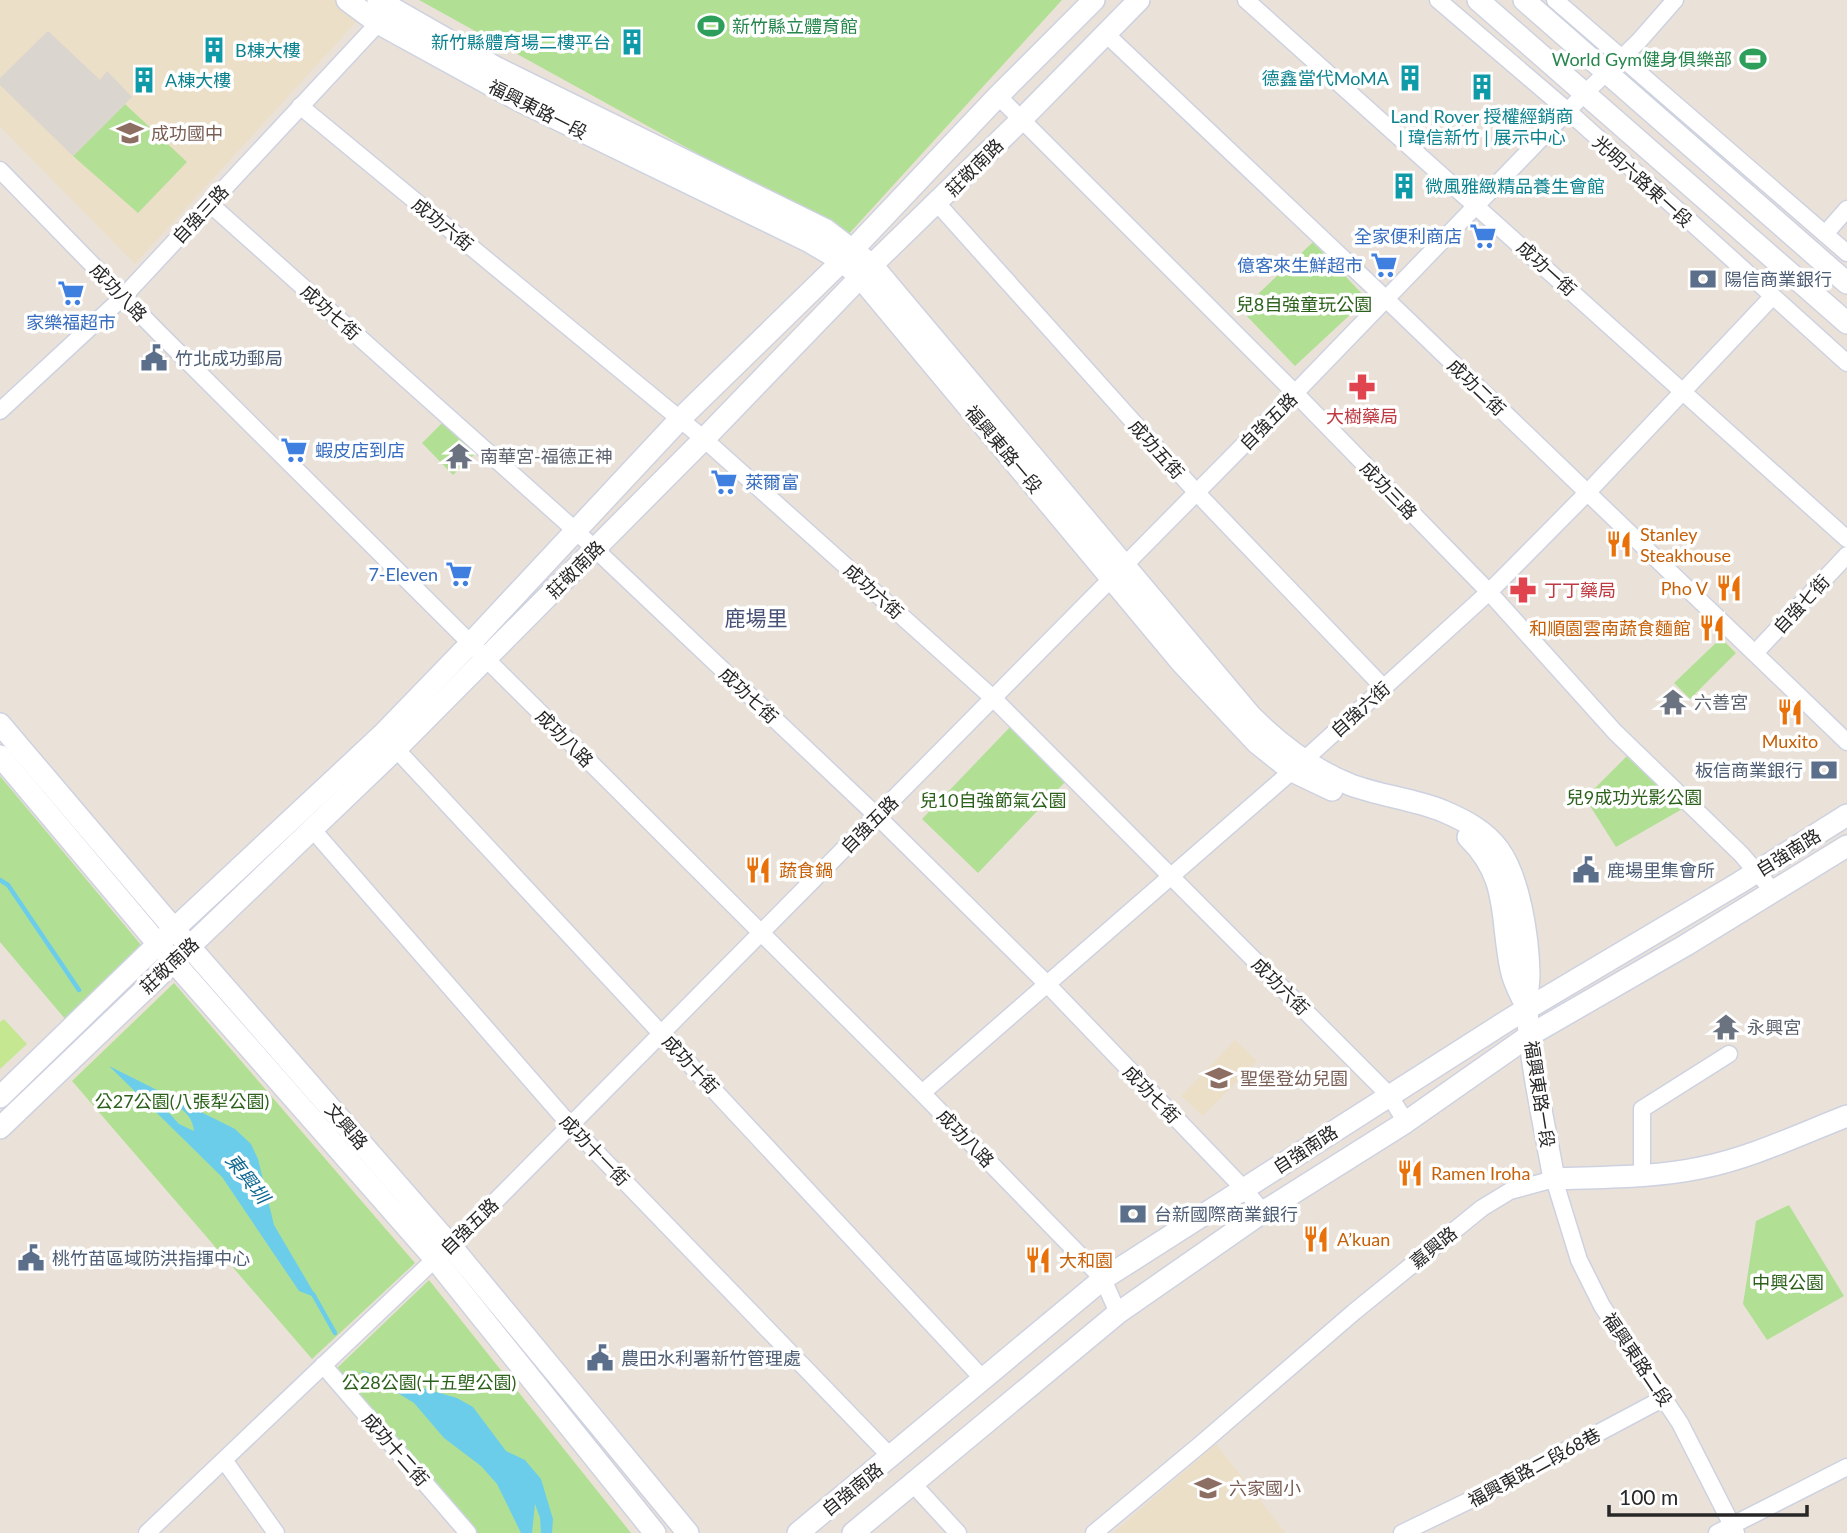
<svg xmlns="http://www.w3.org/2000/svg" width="1847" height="1533" font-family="Lato,'Noto Sans TC',sans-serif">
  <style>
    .education { fill: #ecdfc8 }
    .green { fill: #b1e095 }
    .pitch { fill: #c5e791 }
    .plaza { fill: #dad5cf }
    .water { fill: #6ccdeb; fill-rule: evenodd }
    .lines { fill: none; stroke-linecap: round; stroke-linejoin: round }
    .stream { stroke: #6ccdeb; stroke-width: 4.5 }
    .street-casing { stroke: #ced2e0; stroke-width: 19 }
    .secondary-casing { stroke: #ced2e0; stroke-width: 24 }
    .street { stroke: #fff; stroke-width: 16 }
    .secondary { stroke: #fff; stroke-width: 21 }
    .labels { text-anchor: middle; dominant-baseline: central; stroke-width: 7; stroke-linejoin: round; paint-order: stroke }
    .leisure-label { font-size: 18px; fill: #27864d; stroke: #fff; text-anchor: start }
    .culture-label { font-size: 18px; fill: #0d838f; stroke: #fff; text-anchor: start }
    .street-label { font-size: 18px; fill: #272727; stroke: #fff }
    .education-label { font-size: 18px; fill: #785e54; stroke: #fff; text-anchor: start }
    .shop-label { font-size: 18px; fill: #366cbe; stroke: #fff; text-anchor: end }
    .service-label { font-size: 18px; fill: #4e5e75; stroke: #fff; text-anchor: start }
    .park-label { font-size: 18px; fill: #2b611a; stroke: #fff }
    .health-label { font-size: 18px; fill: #be3a42; stroke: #fff }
    .worship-label { font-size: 18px; fill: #5b616d; stroke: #fff; text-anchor: start }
    .food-label { font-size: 18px; fill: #c56008; stroke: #fff; text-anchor: start }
    .water-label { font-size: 19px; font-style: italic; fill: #106993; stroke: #fff }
    .quarter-label { font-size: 21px; fill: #495276; stroke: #fff }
  </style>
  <rect width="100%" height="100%" fill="#eae2d9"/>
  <g class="education">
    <polygon points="0,0 335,0 358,20 135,264 0,127"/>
    <polygon points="1235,1040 1257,1061 1203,1116 1181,1096"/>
    <polygon points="1216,1444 1286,1533 1113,1533"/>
  </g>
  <g class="green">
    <polygon points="419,0 1062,0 847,236"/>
    <polygon points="125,104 187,162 138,213 73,156"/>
    <polygon points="1313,242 1367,299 1295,366 1241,310"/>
    <polygon points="447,418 479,450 453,475 422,443"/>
    <polygon points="1721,638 1736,653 1690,699 1674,683"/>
    <polygon points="1011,726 1067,780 978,873 922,819"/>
    <polygon points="1634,749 1691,804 1616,847 1585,798"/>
    <polygon points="0,776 141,945 66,1020 0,942"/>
    <polygon points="174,983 415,1263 312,1359 72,1081"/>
    <polygon points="1789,1205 1844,1296 1767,1340 1743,1304 1756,1221"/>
    <polygon points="429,1280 631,1533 472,1533 335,1370"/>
  </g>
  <polygon class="pitch" points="4,1019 27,1044 0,1069 0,1022"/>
  <polygon class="plaza" points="48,31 100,80 107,71 132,97 73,156 0,85 0,78"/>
  <g class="water">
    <path d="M 109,1066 L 235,1129 L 251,1144 L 258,1159 L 274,1225 L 317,1298 L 299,1291 L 222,1177 ZM 160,1100 C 177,1105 192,1112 194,1131 L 179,1124 L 159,1102 Z"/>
    <polygon points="360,1370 457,1398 473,1407 506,1451 525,1460 541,1479 553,1519 552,1533 541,1533 540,1518 535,1504 532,1533 521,1533 497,1484 481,1466 444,1438 414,1403"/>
  </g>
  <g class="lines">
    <g class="stream">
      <polyline points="0,880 8,885 79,990"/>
      <polyline points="313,1294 335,1333"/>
    </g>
    <g class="street-casing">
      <g id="street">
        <polyline points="1246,0 1847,539"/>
        <polyline points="1438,0 1568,111 1847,363"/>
        <polyline points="1555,0 1847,253"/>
        <polyline points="1106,34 1386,299 1847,742"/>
        <polyline points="998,96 1295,393 1489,592 1615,732 1741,854 1773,891"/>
        <polyline points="300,106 704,439 993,698 1389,1095 1406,1122"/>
        <polyline points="0,170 157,331 922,1093 1103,1279 1118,1313"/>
        <polyline points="937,203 1197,493 1384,688"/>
        <polyline points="210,204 576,531 877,816 1047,984 1244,1189 1263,1212"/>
        <polyline points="1825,234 1847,209"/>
        <polyline points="0,411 123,297 384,17"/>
        <polyline points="1755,653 1847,555"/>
        <polyline points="396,749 984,1380"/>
        <polyline points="313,830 571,1126 891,1457"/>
        <polyline points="922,1093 1292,771 1489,592 1587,493 1772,297"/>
        <polyline points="1642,1176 1642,1109 1729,1054"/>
        <polyline points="323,1365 468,1533"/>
        <polyline points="224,1460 276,1533"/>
        <polyline points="913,1484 958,1533"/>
        <polyline points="147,1533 435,1259 451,1246 1295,393 1584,94 1639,41 1675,0"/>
        <polyline points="1094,1533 1201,1444 1354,1312 1482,1208 1510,1191 1554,1179 1579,1260 1602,1306 1680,1423 1736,1533"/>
        <polyline points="1402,1533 1495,1488 1664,1398"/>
        <polyline points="1717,1533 1847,1467"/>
      </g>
    </g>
    <g class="secondary-casing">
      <g id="secondary">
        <polyline points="347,0 378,23 520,101 808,241 842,261 860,277 1181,662 1257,743 1292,771 1332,790"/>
        <path d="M 378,0 L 497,68 L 826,230 L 872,265 L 1251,716 C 1280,745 1313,770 1351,785 C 1381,796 1413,799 1443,811 C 1464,820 1486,831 1499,850 C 1520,879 1528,938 1529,973 C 1529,986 1526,998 1527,1010 C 1531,1067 1544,1123 1554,1179 C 1602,1177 1652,1178 1700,1168 C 1751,1158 1798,1135 1847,1116"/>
        <polyline points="1478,0 1847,323"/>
        <polyline points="1524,0 1847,283"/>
        <polyline points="0,724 175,930 451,1246 688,1533"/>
        <polyline points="0,756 158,944 435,1259 655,1533"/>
        <path d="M 1468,837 C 1510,878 1500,917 1511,969 C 1513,981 1520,993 1525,1004"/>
        <polyline points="0,1097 158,944 382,735 471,643 680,419 842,261 998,96 1094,0"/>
        <polyline points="0,1128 396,749 704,439 872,265 1022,119 1139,0"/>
        <polyline points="798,1533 1103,1279 1510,1019 1739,883 1847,815"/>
        <polyline points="853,1533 1118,1313 1263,1212 1406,1122 1530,1035 1686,945 1847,846"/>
      </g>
    </g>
    <use href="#street" class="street"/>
    <use href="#secondary" class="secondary"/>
  </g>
  <defs>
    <g id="stadium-bare" transform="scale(2.1)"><path d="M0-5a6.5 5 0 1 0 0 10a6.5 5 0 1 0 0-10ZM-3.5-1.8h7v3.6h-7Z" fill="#2e9e5b" stroke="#fff" stroke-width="2.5" paint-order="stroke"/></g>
    <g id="building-bare" transform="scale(2.1)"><path d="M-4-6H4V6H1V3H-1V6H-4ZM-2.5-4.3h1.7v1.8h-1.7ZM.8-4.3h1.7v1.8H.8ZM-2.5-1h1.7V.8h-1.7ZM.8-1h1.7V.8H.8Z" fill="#0f9aa8" stroke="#fff" stroke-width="2.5" paint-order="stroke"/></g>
    <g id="school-bare" transform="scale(2.1)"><path d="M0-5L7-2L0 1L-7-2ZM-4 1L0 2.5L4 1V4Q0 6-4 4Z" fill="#8d6e63" stroke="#fff" stroke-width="2.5" paint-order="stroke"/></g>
    <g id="supermarket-bare" transform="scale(2.1)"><path d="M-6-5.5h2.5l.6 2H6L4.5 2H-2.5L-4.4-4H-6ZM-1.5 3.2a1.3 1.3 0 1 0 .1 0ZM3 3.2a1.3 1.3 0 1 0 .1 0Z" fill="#3f7fe0" stroke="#fff" stroke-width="2.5" paint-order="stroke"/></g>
    <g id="bank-bare" transform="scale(2.1)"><path d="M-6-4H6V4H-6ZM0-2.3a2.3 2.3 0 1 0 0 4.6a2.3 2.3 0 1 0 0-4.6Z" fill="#5c6f8a" stroke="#fff" stroke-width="2.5" paint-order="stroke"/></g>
    <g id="civic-bare" transform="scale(2.1)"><path d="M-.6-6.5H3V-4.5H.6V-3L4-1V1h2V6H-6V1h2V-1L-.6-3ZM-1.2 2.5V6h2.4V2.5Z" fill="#5c6f8a" stroke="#fff" stroke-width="2.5" paint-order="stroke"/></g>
    <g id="pharmacy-bare" transform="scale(2.1)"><path d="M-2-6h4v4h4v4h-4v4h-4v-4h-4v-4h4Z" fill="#e0444e" stroke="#fff" stroke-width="2.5" paint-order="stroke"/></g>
    <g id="temple-bare" transform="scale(2.1)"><path d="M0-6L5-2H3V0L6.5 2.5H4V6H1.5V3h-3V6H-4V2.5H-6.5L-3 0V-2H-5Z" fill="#6b7280" stroke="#fff" stroke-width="2.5" paint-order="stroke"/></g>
    <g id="restaurant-bare" transform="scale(2.1)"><path d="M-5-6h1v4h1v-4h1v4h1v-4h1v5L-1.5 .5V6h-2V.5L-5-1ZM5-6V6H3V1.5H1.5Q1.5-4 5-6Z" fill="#e8710a" stroke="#fff" stroke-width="2.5" paint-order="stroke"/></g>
  </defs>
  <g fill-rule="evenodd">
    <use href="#stadium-bare" x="711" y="26"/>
    <use href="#building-bare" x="632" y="42"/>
    <use href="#building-bare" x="214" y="50"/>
    <use href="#stadium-bare" x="1753" y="59"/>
    <use href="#building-bare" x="1410" y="78"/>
    <use href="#building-bare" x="144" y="80"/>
    <use href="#building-bare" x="1482" y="87"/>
    <use href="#school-bare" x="130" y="133"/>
    <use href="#building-bare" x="1404" y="186"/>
    <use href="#supermarket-bare" x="1483" y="236"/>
    <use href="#supermarket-bare" x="1384" y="265"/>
    <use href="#bank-bare" x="1703" y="279"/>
    <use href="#supermarket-bare" x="71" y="293"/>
    <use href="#civic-bare" x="154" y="358"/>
    <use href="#pharmacy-bare" x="1362" y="387"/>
    <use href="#supermarket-bare" x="294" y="450"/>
    <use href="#temple-bare" x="459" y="456"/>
    <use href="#supermarket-bare" x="724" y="482"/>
    <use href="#restaurant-bare" x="1619" y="544"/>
    <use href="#supermarket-bare" x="459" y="574"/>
    <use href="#restaurant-bare" x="1729" y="588"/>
    <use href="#pharmacy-bare" x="1523" y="590"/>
    <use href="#restaurant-bare" x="1712" y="628"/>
    <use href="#temple-bare" x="1673" y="702"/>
    <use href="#restaurant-bare" x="1790" y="712"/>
    <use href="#bank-bare" x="1824" y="770"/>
    <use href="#restaurant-bare" x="758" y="870"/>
    <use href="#civic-bare" x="1586" y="870"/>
    <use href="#temple-bare" x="1726" y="1027"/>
    <use href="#school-bare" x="1219" y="1078"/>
    <use href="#restaurant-bare" x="1410" y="1173"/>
    <use href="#bank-bare" x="1133" y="1214"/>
    <use href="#restaurant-bare" x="1316" y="1239"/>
    <use href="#civic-bare" x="31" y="1258"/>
    <use href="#restaurant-bare" x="1038" y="1260"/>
    <use href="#civic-bare" x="600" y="1358"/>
    <use href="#school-bare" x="1208" y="1488"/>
  </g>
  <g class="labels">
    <g class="leisure-label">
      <text x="732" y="26">新竹縣立體育館</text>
      <text x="1732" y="59" text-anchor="end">World Gym健身俱樂部</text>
    </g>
    <g class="culture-label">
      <text x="611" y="42" text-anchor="end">新竹縣體育場二樓平台</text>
      <text x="235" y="50">B棟大樓</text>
      <text x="1389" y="78" text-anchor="end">德鑫當代MoMA</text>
      <text x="165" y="80">A棟大樓</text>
      <text x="1482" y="116" text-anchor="middle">Land Rover 授權經銷商<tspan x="1482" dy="21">| 瑋信新竹 | 展示中心</tspan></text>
      <text x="1425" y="186">微風雅緻精品養生會館</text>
    </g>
    <g class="street-label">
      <text transform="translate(538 109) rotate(27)">福興東路一段</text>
      <text transform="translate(974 167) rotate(-45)">莊敬南路</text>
      <text transform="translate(1643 181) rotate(42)">光明六路東一段</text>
      <text transform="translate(200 214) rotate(-47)">自強三路</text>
      <text transform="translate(443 224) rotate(39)">成功六街</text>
      <text transform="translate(1547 268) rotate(42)">成功一街</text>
      <text transform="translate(119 292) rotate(46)">成功八路</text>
      <text transform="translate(331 312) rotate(42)">成功七街</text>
      <text transform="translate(1477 387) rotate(44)">成功二街</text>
      <text transform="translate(1268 421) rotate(-45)">自強五路</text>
      <text transform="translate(1004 449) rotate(50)">福興東路一段</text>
      <text transform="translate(1157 449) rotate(48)">成功五街</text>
      <text transform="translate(1389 490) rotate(46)">成功三路</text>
      <text transform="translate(575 569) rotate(-45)">莊敬南路</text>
      <text transform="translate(874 591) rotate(42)">成功六街</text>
      <text transform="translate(1801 604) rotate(-47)">自強七街</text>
      <text transform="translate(749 695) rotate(43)">成功七街</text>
      <text transform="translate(1360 709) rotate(-42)">自強六街</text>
      <text transform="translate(565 738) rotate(45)">成功八路</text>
      <text transform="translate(869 824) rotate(-45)">自強五路</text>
      <text transform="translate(1788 852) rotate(-32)">自強南路</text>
      <text transform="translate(169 965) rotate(-43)">莊敬南路</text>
      <text transform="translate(1281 986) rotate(45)">成功六街</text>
      <text transform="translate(691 1064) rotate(47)">成功十街</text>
      <text transform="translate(1152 1094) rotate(46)">成功七街</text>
      <text transform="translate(1540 1094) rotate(81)">福興東路一段</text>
      <text transform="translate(347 1126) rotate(49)">文興路</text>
      <text transform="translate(966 1138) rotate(46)">成功八路</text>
      <text transform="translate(1305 1149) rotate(-33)">自強南路</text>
      <text transform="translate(595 1150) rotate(46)">成功十一街</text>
      <text transform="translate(469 1226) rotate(-44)">自強五路</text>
      <text transform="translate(1433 1247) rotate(-39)">嘉興路</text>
      <text transform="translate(1638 1359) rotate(56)">福興東路二段</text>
      <text transform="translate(396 1449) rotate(49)">成功十二街</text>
      <text transform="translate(1534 1467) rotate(-28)">福興東路二段68巷</text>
      <text transform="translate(852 1489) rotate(-39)">自強南路</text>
    </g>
    <g class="education-label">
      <text x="151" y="133">成功國中</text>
      <text x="1240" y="1078">聖堡登幼兒園</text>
      <text x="1229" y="1488">六家國小</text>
    </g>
    <g class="shop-label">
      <text x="1462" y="236">全家便利商店</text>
      <text x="1363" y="265">億客來生鮮超市</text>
      <text x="71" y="322" text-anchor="middle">家樂福超市</text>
      <text x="315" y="450" text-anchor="start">蝦皮店到店</text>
      <text x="745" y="482" text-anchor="start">萊爾富</text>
      <text x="438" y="574">7-Eleven</text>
    </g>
    <g class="service-label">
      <text x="1724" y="279">陽信商業銀行</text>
      <text x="175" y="358">竹北成功郵局</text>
      <text x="1803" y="770" text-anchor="end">板信商業銀行</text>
      <text x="1607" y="870">鹿場里集會所</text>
      <text x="1154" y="1214">台新國際商業銀行</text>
      <text x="52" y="1258">桃竹苗區域防洪指揮中心</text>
      <text x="621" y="1358">農田水利署新竹管理處</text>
    </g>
    <g class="park-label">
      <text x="1304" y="304">兒8自強童玩公園</text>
      <text x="1634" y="797">兒9成功光影公園</text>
      <text x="993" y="800">兒10自強節氣公園</text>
      <text x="182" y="1101">公27公園(八張犁公園)</text>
      <text x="1788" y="1282">中興公園</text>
      <text x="429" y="1382">公28公園(十五塱公園)</text>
    </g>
    <g class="health-label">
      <text x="1362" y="416">大樹藥局</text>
      <text x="1544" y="590" text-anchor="start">丁丁藥局</text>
    </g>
    <g class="worship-label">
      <text x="480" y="456">南華宮-福德正神</text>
      <text x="1694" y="702">六善宮</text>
      <text x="1747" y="1027">永興宮</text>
    </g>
    <g class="food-label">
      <text x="1640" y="534">Stanley<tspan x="1640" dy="21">Steakhouse</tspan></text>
      <text x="1708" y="588" text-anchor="end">Pho V</text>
      <text x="1691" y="628" text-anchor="end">和順園雲南蔬食麵館</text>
      <text x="1790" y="741" text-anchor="middle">Muxito</text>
      <text x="779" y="870">蔬食鍋</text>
      <text x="1431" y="1173">Ramen Iroha</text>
      <text x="1337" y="1239">A’kuan</text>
      <text x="1059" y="1260">大和園</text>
    </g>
    <g class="water-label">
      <text transform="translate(248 1178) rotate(52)">東興圳</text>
    </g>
    <g class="quarter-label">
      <text x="756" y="617">鹿場里</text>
    </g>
  </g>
  <path d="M1609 1505v10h198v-10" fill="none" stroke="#272727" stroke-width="3.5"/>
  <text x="1619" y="1505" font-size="21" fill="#272727" stroke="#ffffff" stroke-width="5" paint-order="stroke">100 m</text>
</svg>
